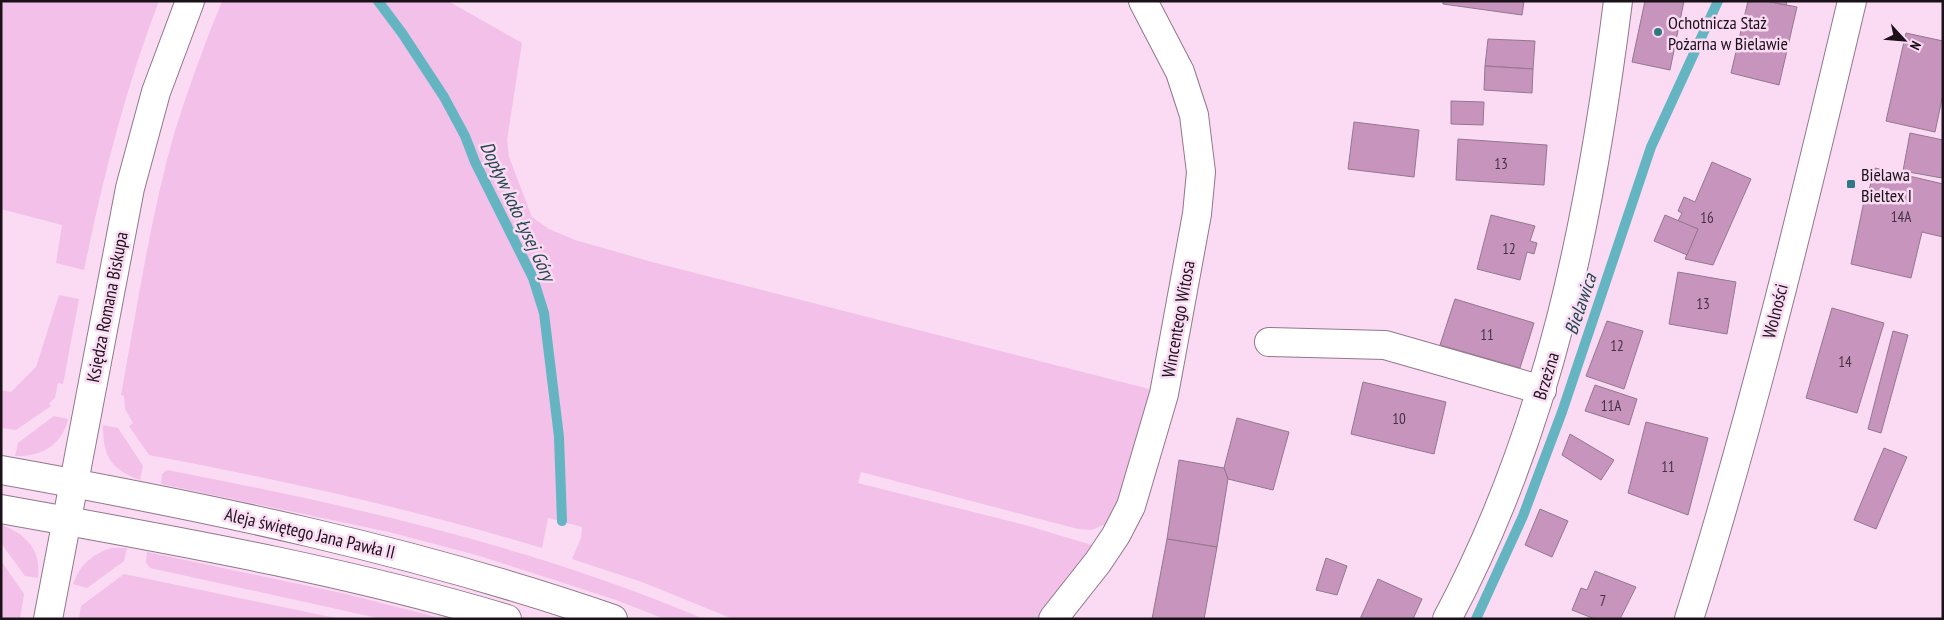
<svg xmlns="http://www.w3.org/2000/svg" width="1944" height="620" font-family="'PT Sans Narrow',sans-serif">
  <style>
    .green { fill: #f2c0e8 }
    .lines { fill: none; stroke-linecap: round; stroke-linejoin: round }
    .stream { stroke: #64b5c1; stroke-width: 10 }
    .building { fill: #c794bd; stroke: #93788d }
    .minor-casing { stroke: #92778c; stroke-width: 30 }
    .major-casing { stroke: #92778c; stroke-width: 30 }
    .minor { stroke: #fff; stroke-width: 28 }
    .major { stroke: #fff; stroke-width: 28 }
    .poi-dot { fill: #307882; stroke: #fadbf3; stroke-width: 2 }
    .labels { text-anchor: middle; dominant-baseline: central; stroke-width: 5; stroke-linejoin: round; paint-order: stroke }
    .number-label { font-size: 15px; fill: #463242 }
    .poi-label { font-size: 18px; fill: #1b1119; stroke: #fadbf3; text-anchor: start }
    .street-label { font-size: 18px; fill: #1b1119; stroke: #fadbf3 }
    .water-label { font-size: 19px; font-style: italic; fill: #20474d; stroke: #fadbf3 }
  </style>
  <rect width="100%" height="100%" fill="#fadbf3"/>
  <g class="green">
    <path d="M 1,1 L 159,1 C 125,89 103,178 84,270 L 56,263 L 62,225 L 1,209 Z"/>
    <path d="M 222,1 L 448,1 L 522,43 L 507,140 L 509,157 L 532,217 L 549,229 L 575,240 L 652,262 L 1157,391 L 1157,404 L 1111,522 L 1091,530 L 1078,529 L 861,472 L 858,483 L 1025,525 L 1095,546 L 1046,619 L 733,619 L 642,582 L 572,559 L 581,538 L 582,527 L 548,518 L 542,548 C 413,509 281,480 149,455 L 129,426 L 133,423 L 125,409 L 124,396 L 121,395 C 137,308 150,219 174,134 C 188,89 204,45 222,1 Z"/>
    <polygon points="59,295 79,299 63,384 58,383 55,398 49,403 51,406 16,430 1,428 1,390 11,392 36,367"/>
    <path d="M 54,416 L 68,419 C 62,445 41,457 15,456 L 18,443 Z"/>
    <path d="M 103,425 L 118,428 L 143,466 L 140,480 C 110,469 103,456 103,425 Z"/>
    <path d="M 167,470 C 349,505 532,546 704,619 L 665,619 L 616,600 L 480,556 L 389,532 L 161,484 L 162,474 Z"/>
    <path d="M 2,525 C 27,535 41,550 38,578 L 25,576 L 1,543 Z"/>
    <path d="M 111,548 L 127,548 L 124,561 L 87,588 L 73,584 C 80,565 91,555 111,548 Z"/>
    <polygon points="147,552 346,594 444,619 382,619 150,568 146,563"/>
    <polygon points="1,561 24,594 20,619 1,619"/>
    <polygon points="124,574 340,619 79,619 81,606"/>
  </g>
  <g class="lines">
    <g class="stream">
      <polyline points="378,1 402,33 444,97 465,136 475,162 533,278 544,313 559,437 562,521"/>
      <polyline points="1476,619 1523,516 1562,412 1651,147 1718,1"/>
    </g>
  </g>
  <g class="building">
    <polygon points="1443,1 1524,1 1522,15 1443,4"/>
    <polygon points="1645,1 1684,1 1670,70 1632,62"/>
    <polygon points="1748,1 1766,1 1797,7 1779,85 1731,73"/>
    <polygon points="1766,1 1787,1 1786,5"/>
    <polygon points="1906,33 1943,41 1943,94 1935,132 1886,121"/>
    <polygon points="1488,39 1535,41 1533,69 1485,66"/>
    <polygon points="1485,66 1533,69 1532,93 1484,90"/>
    <polygon points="1451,101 1484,102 1483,125 1451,124"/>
    <polygon points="1354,122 1419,130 1414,177 1348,169"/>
    <polygon points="1910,133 1943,140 1942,178 1903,171"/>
    <polygon points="1458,139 1547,145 1544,185 1456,180"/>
    <polygon points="1712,162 1751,179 1713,265 1685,259 1698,229 1678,221 1682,213 1678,211 1684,197 1695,202"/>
    <polygon points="1875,168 1943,184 1943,237 1922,232 1911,278 1851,264 1864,201 1866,201"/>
    <polygon points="1491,215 1535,226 1530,241 1537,243 1534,254 1527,252 1520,280 1477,269"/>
    <polygon points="1665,215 1698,229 1687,255 1654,241"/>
    <polygon points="1678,272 1736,282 1727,334 1669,324"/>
    <polygon points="1455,299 1534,323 1520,368 1440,345"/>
    <polygon points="1832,308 1884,323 1857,413 1806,398"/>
    <polygon points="1607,321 1643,331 1624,389 1586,376"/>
    <polygon points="1893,331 1908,335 1881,433 1868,429"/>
    <polygon points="1363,382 1446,402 1434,454 1351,434"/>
    <polygon points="1595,385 1637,399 1629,425 1585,411"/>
    <polygon points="1237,418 1289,432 1273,490 1228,479 1224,468"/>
    <polygon points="1646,422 1708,438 1688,515 1628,493"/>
    <polygon points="1570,434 1614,460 1601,480 1562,455"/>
    <polygon points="1884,448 1907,457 1876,529 1854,520"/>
    <polygon points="1179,460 1224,468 1228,479 1217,547 1167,539"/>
    <polygon points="1540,509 1568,521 1552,557 1525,545"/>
    <polygon points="1167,539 1217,547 1204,619 1152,619"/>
    <polygon points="1326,558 1347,566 1337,595 1316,590"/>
    <polygon points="1595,571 1636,587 1620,619 1595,619 1572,610 1581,588 1587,590"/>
    <polygon points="1378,579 1422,599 1413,619 1360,619"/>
  </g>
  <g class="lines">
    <g class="minor-casing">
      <g id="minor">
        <polyline points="1269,342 1385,345 1542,390"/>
        <polyline points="48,619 130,188 156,92 190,1"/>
        <polyline points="1053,619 1098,562 1116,535 1131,506 1164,394 1197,214 1201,172 1194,115 1180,72 1143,1"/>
        <path d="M 1447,619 C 1550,427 1591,215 1618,1"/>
        <path d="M 1689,619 C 1753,416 1803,208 1852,1"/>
      </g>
    </g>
    <g class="major-casing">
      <g id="major">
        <path d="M 1,470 C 208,507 414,550 613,619"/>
        <path d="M 1,509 C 171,540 341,569 507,619"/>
      </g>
    </g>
    <use href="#minor" class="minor"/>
    <use href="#major" class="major"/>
  </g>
  <g class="poi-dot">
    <circle cx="1658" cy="32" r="5"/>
    <rect x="1846" y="179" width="10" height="10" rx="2.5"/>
  </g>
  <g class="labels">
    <g class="number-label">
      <text x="1501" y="163">13</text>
      <text x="1901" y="216">14A</text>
      <text x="1707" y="217">16</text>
      <text x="1509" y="248">12</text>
      <text x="1703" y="303">13</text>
      <text x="1487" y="334">11</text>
      <text x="1617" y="345">12</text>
      <text x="1845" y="361">14</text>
      <text x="1611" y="405">11A</text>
      <text x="1399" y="418">10</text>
      <text x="1668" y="466">11</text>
      <text x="1603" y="600">7</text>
    </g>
    <g class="poi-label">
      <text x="1668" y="22">Ochotnicza Staż<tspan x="1668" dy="21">Pożarna w Bielawie</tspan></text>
      <text x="1861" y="174">Bielawa<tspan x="1861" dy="21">Bieltex I</tspan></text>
    </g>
    <g class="street-label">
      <text transform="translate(107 307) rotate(-79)">Księdza Romana Biskupa</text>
      <text transform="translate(1775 311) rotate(-76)">Wolności</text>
      <text transform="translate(1178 319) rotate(-80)">Wincentego Witosa</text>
      <text transform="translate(1546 376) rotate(-73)">Brzeżna</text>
      <text transform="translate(310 533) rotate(13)">Aleja świętego Jana Pawła II</text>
    </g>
    <g class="water-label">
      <text transform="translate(518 211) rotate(65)">Dopływ koło Łysej Góry</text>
      <text transform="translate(1580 304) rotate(-71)">Bielawica</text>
    </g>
  </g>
  <rect width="1944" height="620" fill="none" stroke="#1b1119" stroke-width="5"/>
  <g transform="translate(1904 40) rotate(116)" stroke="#fadbf3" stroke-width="4" paint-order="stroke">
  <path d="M0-4L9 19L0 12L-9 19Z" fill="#1b1119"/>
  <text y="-8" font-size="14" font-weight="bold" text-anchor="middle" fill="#1b1119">N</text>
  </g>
</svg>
